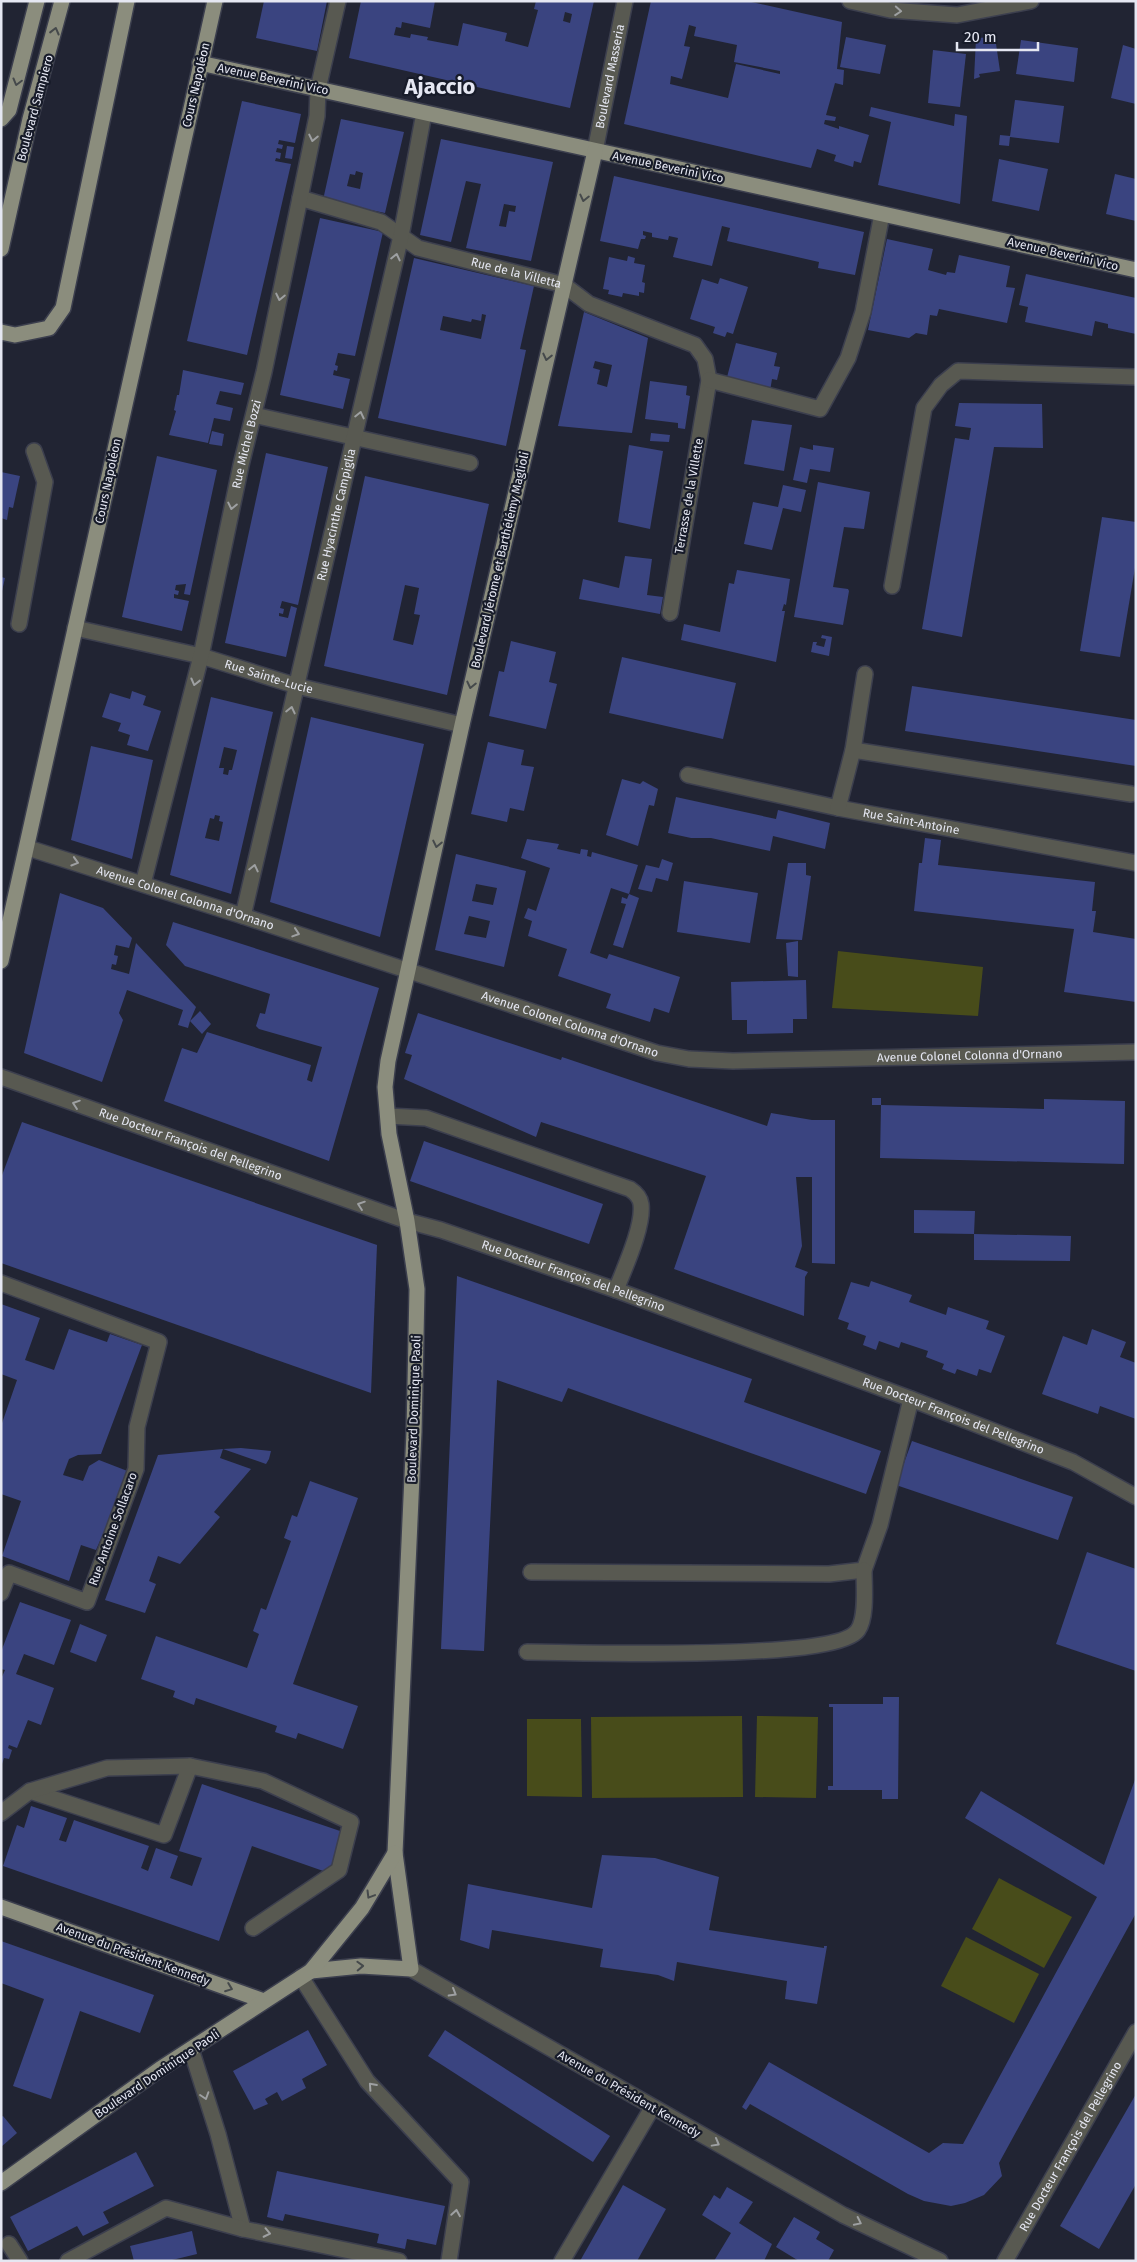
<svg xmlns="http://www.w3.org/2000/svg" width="1137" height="2262" font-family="'Fira Sans',sans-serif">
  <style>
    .green { fill: #484c1a }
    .building { fill: #3a4480; fill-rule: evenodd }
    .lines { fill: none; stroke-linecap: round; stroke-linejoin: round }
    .minor-casing { stroke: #3c3f4e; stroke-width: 18 }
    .major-casing { stroke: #3c3f4e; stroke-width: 18 }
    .minor { stroke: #585951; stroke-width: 15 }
    .major { stroke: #8b8d7d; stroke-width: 15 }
    .oneway { stroke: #9ea0a2 }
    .oneway2 { stroke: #45494b }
    .labels { text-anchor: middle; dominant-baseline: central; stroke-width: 4.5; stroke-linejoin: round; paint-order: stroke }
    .street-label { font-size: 12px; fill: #e5e7f2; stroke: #171b29 }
    .town-label { font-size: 22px; font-weight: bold; fill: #e5e7f2; stroke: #171b29 }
  </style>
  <rect width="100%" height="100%" fill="#212433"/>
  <g class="green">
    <polygon points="838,951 983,967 978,1016 832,1008"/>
    <polygon points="742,1716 743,1797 592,1798 591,1717"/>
    <polygon points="757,1716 818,1717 816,1798 755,1797"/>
    <polygon points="581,1719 582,1797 527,1796 527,1719"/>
    <polygon points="999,1878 1072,1917 1044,1968 972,1929"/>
    <polygon points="966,1937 1039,1974 1014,2023 941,1986"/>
  </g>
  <g class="building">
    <polygon points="264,1 327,1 317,51 256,38"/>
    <path d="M 361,1 L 435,1 L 430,28 L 402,22 L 401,28 L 396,27 L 394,35 L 410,38 L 411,34 L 428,37 L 427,40 L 458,46 L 463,23 L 507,33 L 505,41 L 528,47 L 538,10 L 534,9 L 536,1 L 594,1 L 570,108 L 349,58 ZM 565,12 L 572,14 L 570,23 L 563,21 Z"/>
    <path d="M 651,1 L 747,1 L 842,22 L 837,69 L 844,70 L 843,85 L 835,83 L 826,115 L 836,117 L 835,121 L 825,120 L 824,124 L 839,129 L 839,126 L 869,135 L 861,163 L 854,161 L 853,167 L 834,161 L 836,155 L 817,149 L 811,168 L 624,124 ZM 689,25 L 696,27 L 694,36 L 737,45 L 734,62 L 780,71 L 780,74 L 736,64 L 728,98 L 670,84 L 671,76 L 682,79 L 690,47 L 684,46 Z"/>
    <polygon points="846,37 886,45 880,74 840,67"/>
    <polygon points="995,37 1000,71 979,74 980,77 974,79 976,38"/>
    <polygon points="1021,40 1078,48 1074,82 1016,74"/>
    <polygon points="1123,45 1136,49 1136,104 1111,98"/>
    <polygon points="933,50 966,54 960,107 928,103"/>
    <polygon points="1015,100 1064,106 1059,143 1010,137 1009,146 999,145 1000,135 1010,136"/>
    <polygon points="242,101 301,114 295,143 279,140 278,144 283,145 282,149 277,148 276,152 281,153 280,159 276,158 275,161 291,164 247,355 187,341"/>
    <polygon points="871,107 954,126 955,114 967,116 960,204 878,185 891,122 869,116"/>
    <path d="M 341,119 L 404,132 L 385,213 L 323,200 ZM 356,171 L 363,173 L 360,189 L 347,186 L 350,174 L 355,175 Z"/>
    <path d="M 441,139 L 553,162 L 531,261 L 466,248 L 481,184 L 466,181 L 451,242 L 420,235 ZM 504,204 L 516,206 L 515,212 L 509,211 L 506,227 L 499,226 Z"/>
    <polygon points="287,146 294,147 292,159 285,158"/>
    <polygon points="999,159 1048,169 1039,211 992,201"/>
    <polygon points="1115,174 1136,179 1136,221 1106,214"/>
    <polygon points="614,176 864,232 855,275 818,268 819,262 727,241 730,228 722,226 712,266 673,257 678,238 669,236 668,240 652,237 652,233 643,231 643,235 646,236 645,239 641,239 638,249 600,241"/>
    <polygon points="320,218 383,232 355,356 338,353 335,365 338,366 337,371 334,370 333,375 350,379 343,409 280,395"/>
    <polygon points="887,239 933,249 928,270 946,275 947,272 955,273 959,255 1010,266 1006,287 1015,288 1007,323 939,309 937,316 930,315 927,335 916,333 909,338 868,330"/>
    <polygon points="628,256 635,258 634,263 645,265 642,282 645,283 644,293 639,292 639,296 623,293 622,297 608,294 609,290 603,289 609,257 627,261"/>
    <path d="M 414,258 L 534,286 L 520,349 L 526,350 L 506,446 L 378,418 ZM 482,314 L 486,315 L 481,339 L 440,330 L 443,316 L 471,322 L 472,319 L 481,321 Z"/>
    <polygon points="1026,274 1136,298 1136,334 1108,328 1108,324 1095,321 1092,336 1025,322 1028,307 1019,305"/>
    <polygon points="720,278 748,287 733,334 727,332 725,337 713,333 715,327 690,319 702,279 718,284"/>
    <path d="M 584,312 L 648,338 L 632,433 L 558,426 ZM 595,361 L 612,365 L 607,387 L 597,384 L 600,370 L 593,368 Z"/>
    <polygon points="736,343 777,353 774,366 780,367 777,380 772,379 770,391 726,381"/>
    <polygon points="183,370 244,383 241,395 220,391 216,404 233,408 230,421 214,418 208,443 169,435 176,411 174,410 177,395 179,395"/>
    <polygon points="650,381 687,386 686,395 690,396 685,429 678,428 678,423 645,419"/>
    <polygon points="959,403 1042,404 1043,448 994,447 962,637 922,629 955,438 969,440 971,428 955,426"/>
    <polygon points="752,420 792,425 784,471 744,464"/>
    <polygon points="212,431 224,434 222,446 209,444"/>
    <polygon points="651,433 670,435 669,442 650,441"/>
    <polygon points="629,445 663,451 650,529 618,522"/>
    <polygon points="813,445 834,448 830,472 810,469 807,483 793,480 800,447 813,450"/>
    <polygon points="266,453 328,467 298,605 282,601 280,608 284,609 283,614 279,613 279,616 288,618 291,606 297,608 286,657 225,643"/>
    <polygon points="157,456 217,470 190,595 184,594 186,584 176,585 175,590 179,591 178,595 174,594 174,598 189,601 182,631 122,617"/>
    <polygon points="1,472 20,476 13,508 9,507 7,520 1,518"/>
    <path d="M 365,476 L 489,504 L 447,695 L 324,666 ZM 405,585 L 419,588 L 414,614 L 420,615 L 413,645 L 393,640 Z"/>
    <polygon points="818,482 870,492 864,529 844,527 833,587 848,589 849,591 843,625 794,617"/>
    <polygon points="783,485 806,490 801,512 783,508 772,550 744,544 753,502 778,507"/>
    <polygon points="1102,517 1136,522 1136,562 1120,657 1080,651"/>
    <polygon points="625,556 652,559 647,595 663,597 660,614 579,599 583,579 619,588"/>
    <polygon points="737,570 790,579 786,605 784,604 782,611 785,611 776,662 681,640 684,624 720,632 729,583 734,584"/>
    <polygon points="1,577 5,578 2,591 1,590"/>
    <polygon points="822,635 832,637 829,656 811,652 813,642 817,642 816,645 824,647 826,639 821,638"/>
    <polygon points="511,641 556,652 549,682 557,684 546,729 489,716 499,671 504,672"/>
    <polygon points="622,657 736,683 723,739 609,713"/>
    <polygon points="912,686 1136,720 1136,766 905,731"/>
    <polygon points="132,691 146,696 143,705 161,711 148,751 127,745 130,735 118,731 121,723 102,717 110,693 130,699"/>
    <path d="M 211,697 L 273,712 L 231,894 L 170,875 ZM 224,747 L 237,750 L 232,770 L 229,770 L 228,775 L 223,774 L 224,768 L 219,768 ZM 215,815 L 220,816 L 219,821 L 223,822 L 219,841 L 205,838 L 210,818 L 214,819 Z"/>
    <polygon points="311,717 424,744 380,937 270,902"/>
    <polygon points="488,742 524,750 521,765 534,767 524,811 510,808 507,822 471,814"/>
    <polygon points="91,746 153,760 132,859 71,840"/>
    <polygon points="622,779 640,784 643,781 658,789 654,806 649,805 638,846 606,835"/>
    <polygon points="676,797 776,819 778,810 830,823 825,849 773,836 770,851 711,838 691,838 668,833"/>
    <polygon points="925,838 941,840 938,865 1095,882 1092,911 1096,911 1093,932 1136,939 1136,1002 1064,992 1074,929 914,911 919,863 922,863"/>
    <polygon points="527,839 559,844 557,849 580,854 581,849 588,850 587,856 591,857 592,852 638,865 629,894 639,898 623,948 613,945 626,904 621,903 622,897 627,899 629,894 611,888 590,953 607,959 609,954 680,977 669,1013 654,1008 650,1022 606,1008 611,994 558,976 567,949 528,936 532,921 524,918 528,908 536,911 550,868 521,858"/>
    <path d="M 456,854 L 526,871 L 504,967 L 435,950 ZM 476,884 L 497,888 L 493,905 L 472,901 ZM 469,916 L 490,921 L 486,938 L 464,934 Z"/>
    <polygon points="662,859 673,863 668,881 656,878 652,892 638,889 646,865 659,868"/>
    <polygon points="788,863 806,863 806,875 811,876 802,940 776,939"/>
    <polygon points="684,881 758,893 750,943 677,932"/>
    <polygon points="60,893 103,908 132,938 129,948 116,945 114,955 118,956 116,965 112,964 111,969 129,974 136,943 196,1007 190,1021 200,1011 211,1024 202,1034 190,1021 188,1028 178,1025 183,1010 127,990 119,1013 123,1020 102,1082 24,1053"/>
    <polygon points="173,922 379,988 329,1161 164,1101 182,1048 197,1053 207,1032 311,1065 307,1080 312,1082 322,1047 259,1029 256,1026 260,1013 265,1014 270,994 185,966 166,945"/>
    <polygon points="798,941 798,977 788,976 786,943"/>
    <polygon points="806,980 807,1019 793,1019 793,1033 747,1034 747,1020 732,1020 731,982"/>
    <polygon points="418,1013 561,1060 562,1057 767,1126 771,1113 812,1120 835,1120 835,1264 812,1263 812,1177 796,1177 802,1246 795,1267 808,1272 805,1277 804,1316 674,1269 706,1176 541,1122 536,1137 404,1079 412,1055 405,1053"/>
    <polygon points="872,1098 881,1098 881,1105 1044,1109 1044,1099 1125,1101 1124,1164 880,1158 881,1105 872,1105"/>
    <polygon points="22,1122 377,1245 371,1393 1,1263 1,1178"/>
    <polygon points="424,1141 603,1204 589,1244 410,1181"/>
    <polygon points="914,1210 975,1211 974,1234 1071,1236 1070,1261 974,1260 974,1234 914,1233"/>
    <polygon points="457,1276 752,1379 744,1402 881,1451 866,1494 568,1388 562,1402 497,1380 484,1651 441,1649"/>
    <polygon points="871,1281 912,1295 909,1302 946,1315 948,1307 989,1321 986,1329 1005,1336 991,1373 979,1369 977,1376 957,1369 955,1374 942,1369 944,1364 926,1357 928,1351 901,1342 899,1348 879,1341 876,1350 863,1345 866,1336 847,1329 849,1323 838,1319 851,1282 869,1287"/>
    <polygon points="1,1304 40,1318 25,1360 54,1370 69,1329 107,1342 110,1334 142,1345 101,1454 78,1455 69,1459 63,1475 83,1481 89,1466 99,1460 130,1472 96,1550 81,1545 69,1581 2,1556 21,1501 1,1494 1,1426 17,1380 1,1374"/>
    <polygon points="1092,1329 1126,1342 1120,1357 1136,1363 1136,1419 1100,1406 1098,1414 1042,1394 1063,1336 1087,1345"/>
    <polygon points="912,1441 1073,1497 1058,1540 896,1485"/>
    <polygon points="241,1448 271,1451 269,1459 266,1464 223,1449"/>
    <polygon points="223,1449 220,1458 251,1469 214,1512 220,1517 180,1564 158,1556 149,1581 156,1584 145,1613 105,1600 158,1455"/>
    <polygon points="310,1481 358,1498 293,1684 358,1706 343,1749 298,1733 296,1739 275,1732 277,1726 196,1698 194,1705 173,1697 175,1691 141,1679 156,1636 247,1668 259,1634 253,1631 261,1608 266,1610 291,1541 284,1538 292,1515 297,1517"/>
    <polygon points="1087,1552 1136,1569 1136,1671 1056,1644"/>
    <polygon points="20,1602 71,1620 54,1665 24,1654 16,1674 54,1688 41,1725 28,1720 17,1748 9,1745 8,1748 12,1750 9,1759 4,1758 2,1764 1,1679 5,1670 1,1669 1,1652"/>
    <polygon points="80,1624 107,1635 96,1662 70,1652"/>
    <polygon points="883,1697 899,1697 898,1799 882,1799 882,1790 828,1790 828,1786 833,1786 833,1707 829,1707 829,1704 883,1704"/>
    <polygon points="1136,1777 1136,1913 999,2163 1002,2176 984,2195 965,2203 951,2206 924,2201 908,2194 750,2104 746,2110 742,2107 769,2062 929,2153 943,2143 963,2144 1097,1897 965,1818 981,1791 1104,1865"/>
    <polygon points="202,1784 343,1832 329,1873 252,1846 219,1941 3,1866 17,1825 24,1828 31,1806 67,1818 59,1840 66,1842 74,1820 149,1846 141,1868 148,1871 156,1848 178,1856 170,1878 192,1886 202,1858 179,1851"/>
    <polygon points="602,1855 655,1858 719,1877 709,1930 824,1948 824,1946 827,1946 817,2004 785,1999 787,1981 677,1962 674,1981 658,1975 600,1967 603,1949 492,1930 489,1949 460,1940 468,1884 592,1908"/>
    <polygon points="1,1941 154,1995 140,2033 80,2011 51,2099 13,2086 44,1999 1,1983"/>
    <polygon points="308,2030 327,2065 302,2079 306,2088 282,2101 277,2092 265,2099 268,2104 254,2110 233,2071"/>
    <polygon points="445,2030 610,2136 593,2162 428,2056"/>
    <polygon points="1136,2094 1136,2184 1099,2249 1060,2226"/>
    <polygon points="3,2116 17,2133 1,2147 1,2117"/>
    <polygon points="136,2152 154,2186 103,2212 109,2223 83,2236 77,2226 28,2251 10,2217"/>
    <polygon points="277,2171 445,2206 436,2245 407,2239 405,2249 377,2243 379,2234 285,2214 283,2221 267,2217"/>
    <polygon points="623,2185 666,2209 637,2261 580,2261"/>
    <polygon points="727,2187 753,2202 739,2223 772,2244 764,2261 714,2261 731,2233 702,2215 714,2195 720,2199"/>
    <polygon points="794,2217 820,2232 816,2239 834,2250 828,2261 799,2261 776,2247"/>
    <polygon points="192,2231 197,2254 168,2261 134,2261 130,2246"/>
  </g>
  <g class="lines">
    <g class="minor-casing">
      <g id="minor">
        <polyline points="850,1 890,10 957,15 1031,1"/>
        <path id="s1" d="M 595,151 L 625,1"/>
        <path id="s2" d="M 300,198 L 381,222 L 418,248 L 564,285 L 589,304 L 695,345 L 705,359 L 709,380 L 670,613"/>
        <polyline points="709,380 820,409 848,358 863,312 882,214"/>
        <polyline points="254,415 470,463"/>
        <polyline points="892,586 924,408 941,385 958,371 1136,377"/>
        <polyline points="19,624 45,482 34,451"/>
        <path id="s3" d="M 75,628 L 201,656 L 297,686 L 462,725"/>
        <polyline points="853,750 1131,794"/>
        <path id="s4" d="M 688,775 L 838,808 L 1136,863"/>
        <polyline points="838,808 853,750 865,674"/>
        <path id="s5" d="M 28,848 L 243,916 L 657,1053 L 689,1059 L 733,1061 L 1136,1052"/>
        <path id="s6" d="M 143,884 L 201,656 L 241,465 L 264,372 L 317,116 L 318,89 L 338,1"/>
        <path id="s7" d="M 243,916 L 401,236 L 424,113"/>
        <path id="s8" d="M 1,1077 L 407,1221 L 441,1230 L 616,1290 L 911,1399 L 1073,1462 L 1136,1497"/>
        <path d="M 388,1116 L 426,1118 L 630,1189 C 636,1193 640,1197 641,1204 C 644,1226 624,1269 616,1290"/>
        <polyline points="1,1283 159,1342 137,1427 136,1469 87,1602 9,1573 1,1593"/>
        <polyline points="531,1572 829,1574 864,1570 880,1525 911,1399"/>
        <path d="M 527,1652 C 575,1652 837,1662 858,1630 C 867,1617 864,1586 864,1570"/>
        <polyline points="30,1791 164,1835 190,1766"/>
        <polyline points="1,1813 30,1791 107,1768 190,1766 263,1781 351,1822 339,1870 253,1928"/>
        <polyline points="411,1969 843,2215 940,2261"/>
        <polyline points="301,1977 367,2081 461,2182 449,2261"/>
        <polyline points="191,2049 218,2134 243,2229 399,2261"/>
        <polyline points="9,2244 20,2261"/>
        <polyline points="68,2261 166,2208 243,2229"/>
        <polyline points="562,2261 652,2108"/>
        <path id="s9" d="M 1005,2261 L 1136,2032"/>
      </g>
    </g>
    <g class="major-casing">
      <g id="major">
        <polyline points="200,63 1136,270"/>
        <polyline points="1,119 9,110 37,1"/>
        <polyline points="1,249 30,119 62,1"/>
        <polyline points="1,332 15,335 49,328 63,308 127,1"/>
        <polyline points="1,961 215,1"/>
        <polyline points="1,1907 264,2001"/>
        <polyline points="311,1971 361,1966 411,1969 395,1853 414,1432 417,1289 407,1221 389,1134 385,1087 388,1061 462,725 595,151"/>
        <polyline points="1,2183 160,2069 311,1971 362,1908 395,1853"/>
      </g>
    </g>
    <use href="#minor" class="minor"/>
    <use href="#major" class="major"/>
  </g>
  <defs><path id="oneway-chevron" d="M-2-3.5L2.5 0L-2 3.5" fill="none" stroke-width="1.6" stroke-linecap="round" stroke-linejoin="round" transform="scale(1.25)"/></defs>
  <g class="oneway">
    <use href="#oneway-chevron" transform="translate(898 11) rotate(4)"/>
    <use href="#oneway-chevron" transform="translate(313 138) rotate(102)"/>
    <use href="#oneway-chevron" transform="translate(396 257) rotate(-77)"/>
    <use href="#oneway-chevron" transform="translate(280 297) rotate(102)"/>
    <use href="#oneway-chevron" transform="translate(360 415) rotate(-77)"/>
    <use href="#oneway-chevron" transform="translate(232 506) rotate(102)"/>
    <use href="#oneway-chevron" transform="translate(195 682) rotate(104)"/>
    <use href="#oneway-chevron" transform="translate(291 710) rotate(-77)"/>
    <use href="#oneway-chevron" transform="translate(75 862) rotate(17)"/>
    <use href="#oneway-chevron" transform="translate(254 868) rotate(-77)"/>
    <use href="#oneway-chevron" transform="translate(296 933) rotate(18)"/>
    <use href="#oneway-chevron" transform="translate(76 1104) rotate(-161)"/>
    <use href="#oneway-chevron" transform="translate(361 1205) rotate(-161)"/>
    <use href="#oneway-chevron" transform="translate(453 1993) rotate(30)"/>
    <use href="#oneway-chevron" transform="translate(372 2086) rotate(-132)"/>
    <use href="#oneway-chevron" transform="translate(205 2096) rotate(72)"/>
    <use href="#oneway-chevron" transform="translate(716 2143) rotate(29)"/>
    <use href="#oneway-chevron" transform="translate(456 2213) rotate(-81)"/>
    <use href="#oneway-chevron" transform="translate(858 2222) rotate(26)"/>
    <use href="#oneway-chevron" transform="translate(267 2233) rotate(12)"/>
  </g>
  <g class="oneway2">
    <use href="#oneway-chevron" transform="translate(55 31) rotate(-76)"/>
    <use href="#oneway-chevron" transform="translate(17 82) rotate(105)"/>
    <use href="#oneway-chevron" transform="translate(584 198) rotate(103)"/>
    <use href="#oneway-chevron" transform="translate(547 357) rotate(103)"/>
    <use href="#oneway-chevron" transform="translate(471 685) rotate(103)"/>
    <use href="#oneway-chevron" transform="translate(437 844) rotate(102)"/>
    <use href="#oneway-chevron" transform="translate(370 1895) rotate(121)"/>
    <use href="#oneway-chevron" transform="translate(360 1966) rotate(-2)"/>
    <use href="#oneway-chevron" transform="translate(229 1988) rotate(21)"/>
  </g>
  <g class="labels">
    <g class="street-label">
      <text stroke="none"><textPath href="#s1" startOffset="76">Boulevard Masseria</textPath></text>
      <text transform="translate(273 79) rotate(12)">Avenue Beverini Vico</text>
      <text transform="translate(196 85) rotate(-77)">Cours Napoléon</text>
      <text transform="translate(35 108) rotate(-75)">Boulevard Sampiero</text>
      <text transform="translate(668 167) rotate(12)">Avenue Beverini Vico</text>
      <text transform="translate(1063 254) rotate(13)">Avenue Beverini Vico</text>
      <text stroke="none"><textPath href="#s2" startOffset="231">Rue de la Villetta</textPath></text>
      <text stroke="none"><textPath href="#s6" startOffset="452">Rue Michel Bozzi</textPath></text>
      <text transform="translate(108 481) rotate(-78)">Cours Napoléon</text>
      <text transform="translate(689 496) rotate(-80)">Terrasse de la Villette</text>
      <text stroke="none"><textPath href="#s7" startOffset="412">Rue Hyacinthe Campiglia</textPath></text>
      <text transform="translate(500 560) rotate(-77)">Boulevard Jérome et Barthélémy Maglioli</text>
      <text stroke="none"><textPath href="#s3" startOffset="200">Rue Sainte-Lucie</textPath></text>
      <text stroke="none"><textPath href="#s4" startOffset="228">Rue Saint-Antoine</textPath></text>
      <text stroke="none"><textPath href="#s5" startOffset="165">Avenue Colonel Colonna d'Ornano</textPath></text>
      <text stroke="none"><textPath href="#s5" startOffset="570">Avenue Colonel Colonna d'Ornano</textPath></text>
      <text stroke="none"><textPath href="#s5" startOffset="975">Avenue Colonel Colonna d'Ornano</textPath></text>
      <text stroke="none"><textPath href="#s8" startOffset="201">Rue Docteur François del Pellegrino</textPath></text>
      <text stroke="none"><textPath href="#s8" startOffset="606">Rue Docteur François del Pellegrino</textPath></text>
      <text transform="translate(414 1409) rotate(-88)">Boulevard Dominique Paoli</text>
      <text stroke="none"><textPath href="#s8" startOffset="1011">Rue Docteur François del Pellegrino</textPath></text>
      <text transform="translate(113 1529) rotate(-70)">Rue Antoine Sollacaro</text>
      <text transform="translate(133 1954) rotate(20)">Avenue du Président Kennedy</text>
      <text transform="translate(157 2074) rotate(-34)">Boulevard Dominique Paoli</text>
      <text transform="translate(629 2094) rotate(30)">Avenue du Président Kennedy</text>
      <text stroke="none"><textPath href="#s9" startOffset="132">Rue Docteur François del Pellegrino</textPath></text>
    </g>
    <g class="town-label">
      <text x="440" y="86">Ajaccio</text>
    </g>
  </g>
  <rect width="1137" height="2262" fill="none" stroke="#e5e7f2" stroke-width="5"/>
  <path d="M957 42v8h81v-8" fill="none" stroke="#e5e7f2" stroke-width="2.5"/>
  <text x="964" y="42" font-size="15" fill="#e5e7f2" stroke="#171b29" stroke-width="4" paint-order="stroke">20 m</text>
</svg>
